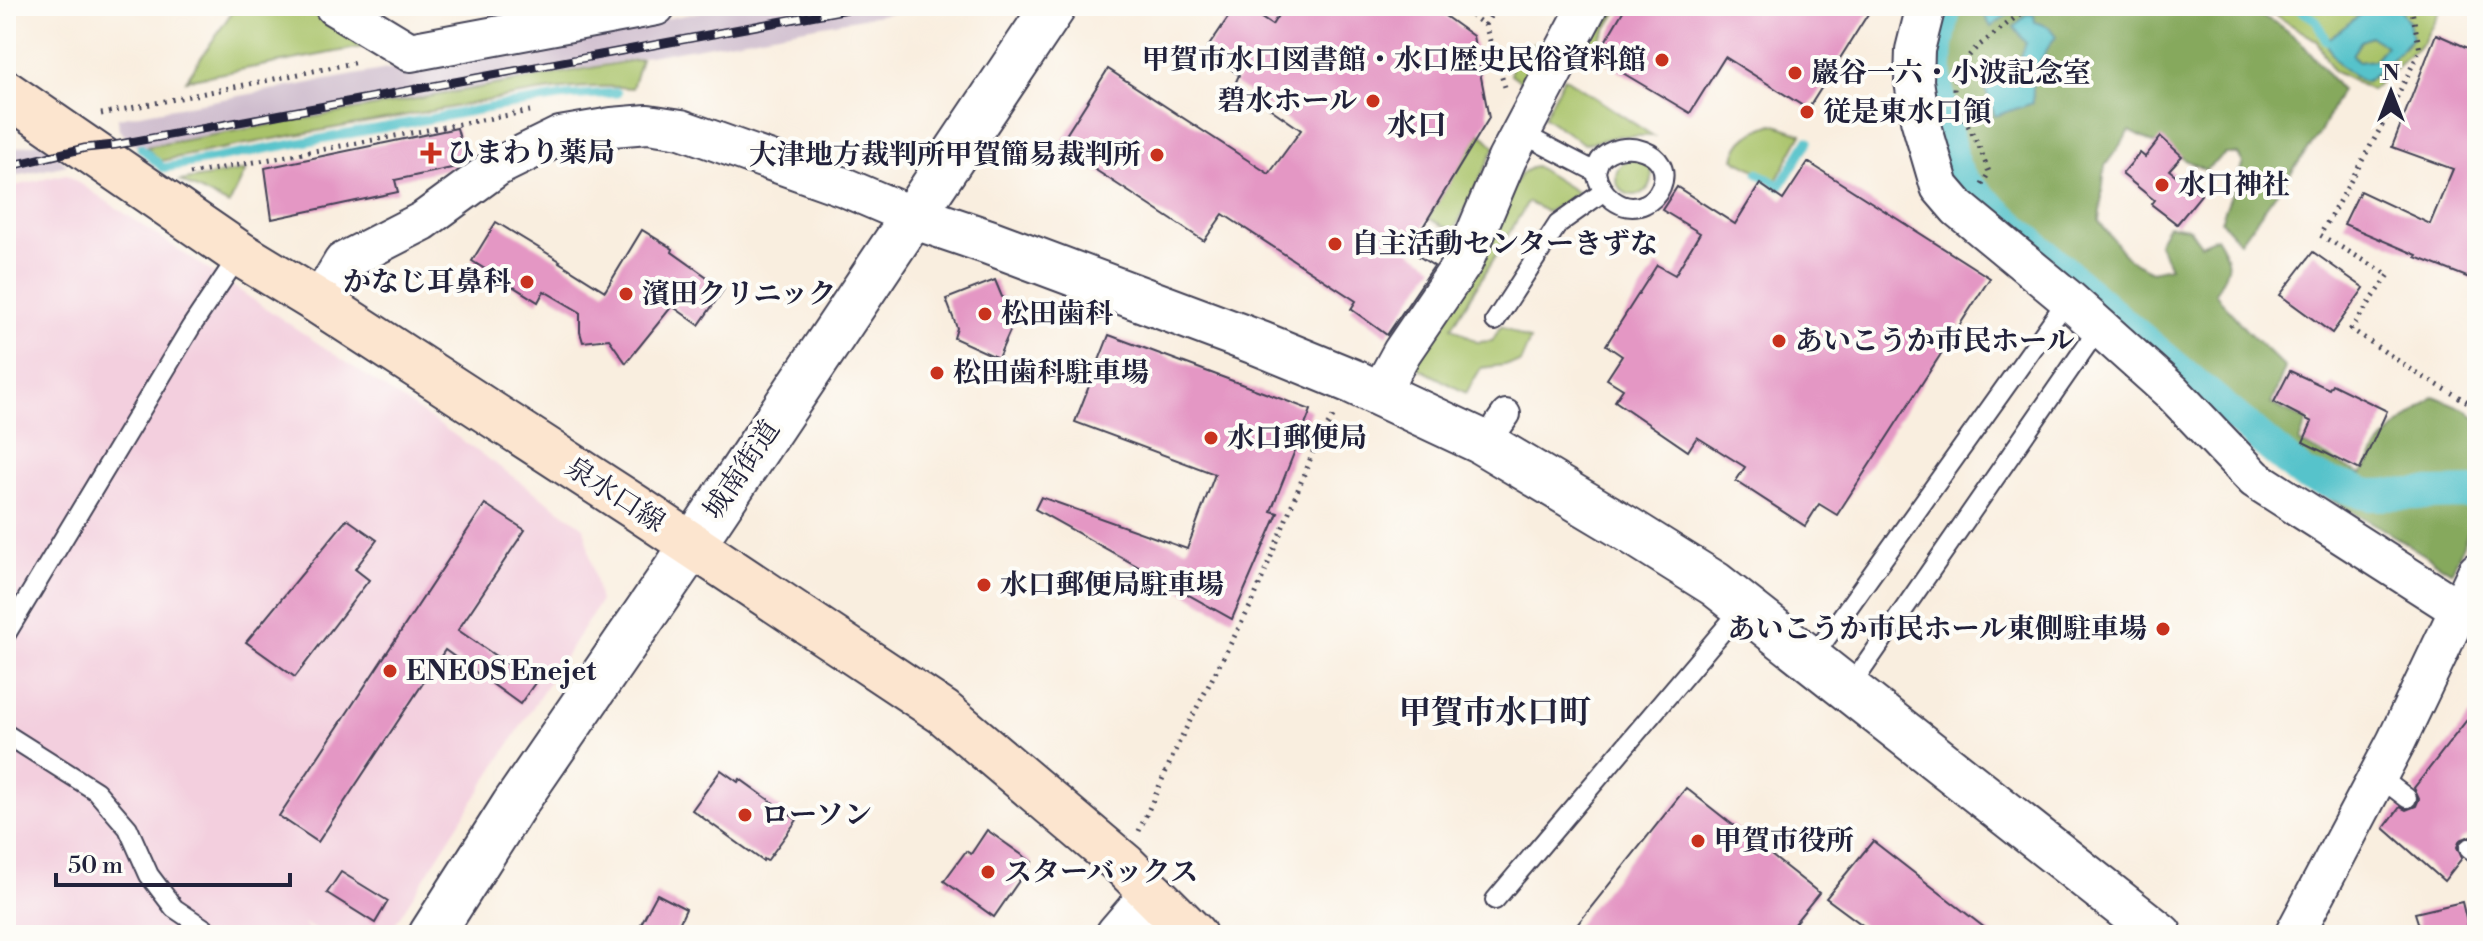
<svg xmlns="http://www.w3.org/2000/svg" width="2483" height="941" font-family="'Libre Bodoni','Noto Serif JP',serif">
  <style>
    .built { fill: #f3cfde }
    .industrial { fill: #cfbdce }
    .green { fill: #a9c369; stroke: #667252; stroke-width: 2 }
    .forest { fill: #86a95d; stroke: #54664c; stroke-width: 2 }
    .water { fill: #56c3cb; stroke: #3c7283; stroke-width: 2; fill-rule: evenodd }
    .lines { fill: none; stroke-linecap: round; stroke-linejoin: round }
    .stream { stroke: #56c3cb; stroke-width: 9 }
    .canal { stroke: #56c3cb; stroke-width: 32 }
    .building { fill: #e497c4 }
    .service-casing { stroke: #424154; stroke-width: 22 }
    .pedestrian-casing { stroke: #424154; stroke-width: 32 }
    .minor-casing { stroke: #424154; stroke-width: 42 }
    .tertiary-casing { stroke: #424154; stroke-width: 48 }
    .secondary-casing { stroke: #424154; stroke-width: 48 }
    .path { stroke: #424154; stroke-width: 5; stroke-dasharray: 2 6; stroke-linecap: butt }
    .service { stroke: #fff; stroke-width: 18 }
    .pedestrian { stroke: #fff; stroke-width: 28 }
    .minor { stroke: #fff; stroke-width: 38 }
    .tertiary { stroke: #fff; stroke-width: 44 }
    .secondary { stroke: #fce5cf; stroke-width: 44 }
    .rail-casing { stroke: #22223b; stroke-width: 9 }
    .rail { stroke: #fdfcf7; stroke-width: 6; stroke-dasharray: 18; stroke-linecap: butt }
    .poi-dot { fill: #c8321e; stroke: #fdfcf7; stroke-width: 3 }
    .labels { text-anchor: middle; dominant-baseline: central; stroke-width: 8; stroke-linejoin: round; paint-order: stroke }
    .poi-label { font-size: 28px; font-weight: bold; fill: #22223b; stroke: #fdfcf7; text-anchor: start }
    .street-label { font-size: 28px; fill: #22223b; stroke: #fdfcf7 }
    .neighbourhood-label { font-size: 30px; font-weight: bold; fill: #22223b; stroke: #fdfcf7 }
    .quarter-label { font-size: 32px; font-weight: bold; fill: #22223b; stroke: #fdfcf7 }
  </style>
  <rect width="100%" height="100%" fill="#fdfcf7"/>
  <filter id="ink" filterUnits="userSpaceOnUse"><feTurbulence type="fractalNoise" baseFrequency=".0125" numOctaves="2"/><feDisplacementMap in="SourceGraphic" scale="16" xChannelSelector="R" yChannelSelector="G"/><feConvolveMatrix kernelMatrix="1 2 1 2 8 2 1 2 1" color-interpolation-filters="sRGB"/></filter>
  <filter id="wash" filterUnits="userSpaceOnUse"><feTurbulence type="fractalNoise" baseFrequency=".006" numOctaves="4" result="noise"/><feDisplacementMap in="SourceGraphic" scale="32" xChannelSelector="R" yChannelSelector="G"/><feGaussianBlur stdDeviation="1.8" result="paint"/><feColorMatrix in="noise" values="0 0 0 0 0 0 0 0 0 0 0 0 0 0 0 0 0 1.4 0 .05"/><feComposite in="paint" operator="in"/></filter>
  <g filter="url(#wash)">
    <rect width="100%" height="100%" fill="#f9eedf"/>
    <polygon class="built" points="66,174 453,434 584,527 600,602 388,935 323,935 302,922 315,935 6,935 6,188"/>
    <g class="industrial">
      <polygon points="735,6 930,6 138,147 119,130 118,118"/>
      <polygon points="42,142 67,165 6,178 6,150"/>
    </g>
    <g class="green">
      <polygon points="236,6 308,6 373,45 186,80"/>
      <polygon points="1602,6 1620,6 1594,49 1584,44"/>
      <polygon points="2260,6 2442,6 2423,43 2371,90 2333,71 2316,40"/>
      <polygon points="1534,43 1550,48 1525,84 1511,74 1512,57"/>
      <path d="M 641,59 L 632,88 C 564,82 498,100 431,111 C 341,127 250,142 160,161 L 146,147 Z"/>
      <polygon points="1564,77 1653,136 1619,136 1584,144 1544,117"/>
      <path d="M 1773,124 L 1802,134 L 1776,181 L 1734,159 C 1738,137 1754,131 1773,124 Z"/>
      <polygon points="1480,132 1495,147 1454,231 1428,218"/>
      <circle cx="1634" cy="177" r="18"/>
      <polygon points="1535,166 1578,193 1547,212 1528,202 1452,327 1477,342 1492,341 1501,326 1530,340 1520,363 1481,368 1466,393 1411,364 1521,173"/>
      <polygon points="246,170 229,205 180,181"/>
    </g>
    <path class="forest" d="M 1939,6 L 2241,6 L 2276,23 L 2300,41 L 2341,90 L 2320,133 L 2240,242 L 2221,221 L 2243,163 L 2238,154 L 2225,154 L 2205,170 L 2130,131 L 2105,166 L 2099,221 L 2128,259 L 2151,271 L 2170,267 L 2158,242 L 2168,225 L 2189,228 L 2200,244 L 2216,237 C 2233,263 2230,267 2215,293 L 2245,329 L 2285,368 L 2271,404 L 2307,421 L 2299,442 L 2361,475 L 2384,439 L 2434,396 L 2467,410 L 2477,418 L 2477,510 L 2452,572 L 2378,526 L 2309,488 L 2184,384 L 1947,173 L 1929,73 Z"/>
    <g class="water">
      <polygon points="1985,6 2014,6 2012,11 1991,27 1981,9"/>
      <path d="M 2371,6 L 2398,6 L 2409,22 L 2412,38 L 2389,62 L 2365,82 C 2346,74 2333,61 2326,41 ZM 2371,37 L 2386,46 L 2374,60 L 2358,62 L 2352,55 L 2361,41 Z"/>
      <path d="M 2027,14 L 2034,15 L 2035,22 L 2049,27 L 2056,36 C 2040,58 2031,75 2033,103 L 1995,116 L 1981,77 L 2016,70 L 2026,43 L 2014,27 Z"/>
    </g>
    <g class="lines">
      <g class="stream">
        <polyline points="2294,6 2316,20 2326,41"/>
        <polyline points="141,148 163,168 494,107 566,96 617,93"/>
        <polyline points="1758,173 1780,186 1808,141"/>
        <polyline points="2460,492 2463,485"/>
      </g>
      <polyline class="canal" points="1946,6 1938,44 1936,83 1954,167 1965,184 2122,322 2304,475 2370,495 2477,493"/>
    </g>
    <g id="blocks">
      <g class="building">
        <polygon points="1236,6 1243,6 1272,25 1284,6 1431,6 1473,36 1489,118 1409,250 1434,266 1387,335 1351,309 1356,301 1223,214 1204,241 1059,146 1108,69 1269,174 1301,130 1235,84 1239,75 1206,50"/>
        <polygon points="1626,6 1873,6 1808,109 1725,57 1690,113 1596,57"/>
        <polygon points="2436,34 2477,52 2477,281 2416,257 2417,255 2344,224 2360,191 2430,224 2453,169 2392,147"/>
        <polygon points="457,128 466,162 461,166 395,180 398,192 272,219 265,168"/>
        <polygon points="2161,137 2182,156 2169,170 2201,195 2177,224 2151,204 2154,200 2122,174 2140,153 2145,157"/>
        <polygon points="1808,162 1990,278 1837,515 1819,504 1805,526 1736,481 1745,467 1697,437 1688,451 1615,401 1623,389 1607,379 1622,356 1606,345 1657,265 1675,275 1700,233 1662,210 1677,187 1735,224 1760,184 1783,200"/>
        <polygon points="496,222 560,261 559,262 605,291 642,230 673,249 672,252 724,289 699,325 672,306 626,363 609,339 583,342 580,332 580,312 544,291 538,302 472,261"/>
        <polygon points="2313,252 2364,288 2332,333 2280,295"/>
        <polygon points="995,280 1002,297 1022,304 998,358 954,338 957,328 946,299"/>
        <polygon points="1109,335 1311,410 1271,511 1278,513 1232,619 1035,509 1041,497 1187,549 1215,474 1075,422"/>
        <polygon points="2290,371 2329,389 2332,384 2387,411 2360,470 2303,442 2312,422 2274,402"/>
        <polygon points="485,504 525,530 458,630 535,683 520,704 445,650 318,842 279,816"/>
        <polygon points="347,519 377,540 355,569 369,580 295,677 246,642"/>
        <polygon points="2477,707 2477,838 2470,836 2460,840 2457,847 2462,858 2444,881 2384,828 2400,807 2406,810 2416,806 2419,799 2414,788"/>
        <polygon points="721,770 738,782 740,779 797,820 767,861 764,859 763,861 692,810"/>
        <polygon points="1686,788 1819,893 1785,935 1569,935"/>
        <polygon points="987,830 1032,862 994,917 944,881 966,851 971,854"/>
        <polygon points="1873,841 1994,935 1876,935 1826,898"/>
        <polygon points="341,872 388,901 375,923 327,893"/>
        <polygon points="657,894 686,909 674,935 635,935"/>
        <polygon points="2462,902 2470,935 2422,935 2415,913"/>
      </g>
    </g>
  </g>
  <g filter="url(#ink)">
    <use href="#blocks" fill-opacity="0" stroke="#424154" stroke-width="2"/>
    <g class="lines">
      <g class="service-casing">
        <g id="service">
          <path d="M 1521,133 L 1596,172 C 1599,193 1622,215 1645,204 C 1652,201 1658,194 1661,187 C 1676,151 1620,135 1600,160 C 1599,161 1596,171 1596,172"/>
          <polyline points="1495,321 1558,224 1603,192"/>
          <polyline points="6,634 191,327 240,254"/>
          <polyline points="1810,661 2068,299"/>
          <polyline points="1848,690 2100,326"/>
          <polyline points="6,734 96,791 128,828 149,875 174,908 214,935"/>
          <polyline points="2378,776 2407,798"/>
          <polyline points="2469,848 2477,854"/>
          <polyline points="1495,900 1743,607"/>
        </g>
      </g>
      <g class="pedestrian-casing">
        <polyline id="pedestrian" points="1499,424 1506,414"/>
      </g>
      <g class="minor-casing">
        <g id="minor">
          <polyline points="334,6 410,52 656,6"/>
          <polyline points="1926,6 1915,50 1914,81 1920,119 1940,187 1958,208 2068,299 2173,393 2255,479 2460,610"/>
          <polyline points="319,302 343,262 423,221 497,167 560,136 612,127 648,124 681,129 844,187 912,216"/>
          <polyline points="1379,394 1402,352 1464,261 1507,159 1588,6"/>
          <polyline points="2294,935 2396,742 2477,572"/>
        </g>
      </g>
      <g class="tertiary-casing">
        <g id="tertiary">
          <polyline points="912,216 989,242 1261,344 1354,382 1480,441 1624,527 1715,584 2160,935"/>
          <polyline points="431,935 514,805 692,546 1054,6"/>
          <polyline points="1118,935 1153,894"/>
        </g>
      </g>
      <g class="secondary-casing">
        <polyline id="secondary" points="6,93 240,254 319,302 635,507 943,712 1124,865 1194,935"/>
      </g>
      <g class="path">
        <polyline points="1458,6 1485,25 1505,87"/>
        <polyline points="2411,6 2420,50 2388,115 2320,235 2389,275 2351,329 2418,374 2475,406 2477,412"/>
        <polyline points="1485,25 1497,6"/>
        <polyline points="101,114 358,62"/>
        <polyline points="190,174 530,111"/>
        <polyline points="1982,185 1989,172 1979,146 1956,103 1954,90 1956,70 1976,48 2030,6"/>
        <polyline points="1139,831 1181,738 1253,601 1318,440 1335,414"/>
      </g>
      <use href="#service" class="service"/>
      <use href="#pedestrian" class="pedestrian"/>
      <use href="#minor" class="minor"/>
      <use href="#tertiary" class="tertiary"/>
      <use href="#secondary" class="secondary"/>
      <g class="rail-casing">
        <polyline id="rail" points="6,167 85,148 115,145 864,6"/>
      </g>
      <use href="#rail" class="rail"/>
    </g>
  </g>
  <g class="poi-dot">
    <circle cx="1662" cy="60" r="8"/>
    <circle cx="1795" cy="73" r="8"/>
    <circle cx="1373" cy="101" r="8"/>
    <circle cx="1807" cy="112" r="8"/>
    <path d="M427 141h8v8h8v8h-8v8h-8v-8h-8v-8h8z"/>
    <circle cx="1157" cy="155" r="8"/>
    <circle cx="2162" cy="185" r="8"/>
    <circle cx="1335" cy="244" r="8"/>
    <circle cx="527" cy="282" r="8"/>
    <circle cx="626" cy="294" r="8"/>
    <circle cx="985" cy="314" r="8"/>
    <circle cx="1779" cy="341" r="8"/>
    <circle cx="937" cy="373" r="8"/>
    <circle cx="1211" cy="438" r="8"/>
    <circle cx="984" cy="585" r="8"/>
    <circle cx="2163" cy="629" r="8"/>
    <circle cx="390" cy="671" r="8"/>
    <circle cx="745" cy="815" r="8"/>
    <circle cx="1698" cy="841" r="8"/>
    <circle cx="988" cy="872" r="8"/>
  </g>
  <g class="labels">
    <g class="poi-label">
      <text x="1646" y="60" text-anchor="end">甲賀市水口図書館・水口歴史民俗資料館</text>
      <text x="1811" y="73">巖谷一六・小波記念室</text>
      <text x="1357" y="101" text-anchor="end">碧水ホール</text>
      <text x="1823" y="112">従是東水口領</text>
      <text x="447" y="153">ひまわり薬局</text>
      <text x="1141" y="155" text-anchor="end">大津地方裁判所甲賀簡易裁判所</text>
      <text x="2178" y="185">水口神社</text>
      <text x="1351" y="244">自主活動センターきずな</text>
      <text x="511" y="282" text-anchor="end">かなじ耳鼻科</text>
      <text x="642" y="294">濱田クリニック</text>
      <text x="1001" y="314">松田歯科</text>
      <text x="1795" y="341">あいこうか市民ホール</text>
      <text x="953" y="373">松田歯科駐車場</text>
      <text x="1227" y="438">水口郵便局</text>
      <text x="1000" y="585">水口郵便局駐車場</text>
      <text x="2147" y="629" text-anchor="end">あいこうか市民ホール東側駐車場</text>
      <text x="406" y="671">ENEOS Enejet</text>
      <text x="761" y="815">ローソン</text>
      <text x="1714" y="841">甲賀市役所</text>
      <text x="1004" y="872">スターバックス</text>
    </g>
    <g class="street-label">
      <text transform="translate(742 470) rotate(-56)">城南街道</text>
      <text transform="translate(615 495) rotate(33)">泉水口線</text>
    </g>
    <g class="neighbourhood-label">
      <text x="1417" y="126">水口</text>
    </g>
    <g class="quarter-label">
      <text x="1495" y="713">甲賀市水口町</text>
    </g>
  </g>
  <rect width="2483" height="941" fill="none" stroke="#fdfcf7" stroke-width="32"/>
  <g transform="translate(2391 92)" stroke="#fdfcf7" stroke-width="6" paint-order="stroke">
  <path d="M0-6L14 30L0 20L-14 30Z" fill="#22223b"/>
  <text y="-12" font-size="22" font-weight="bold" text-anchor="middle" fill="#22223b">N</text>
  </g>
  <path d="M56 873v12h234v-12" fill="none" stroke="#22223b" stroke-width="4"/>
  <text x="68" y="873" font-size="24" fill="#22223b" stroke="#fdfcf7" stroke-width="6" paint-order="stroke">50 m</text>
</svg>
